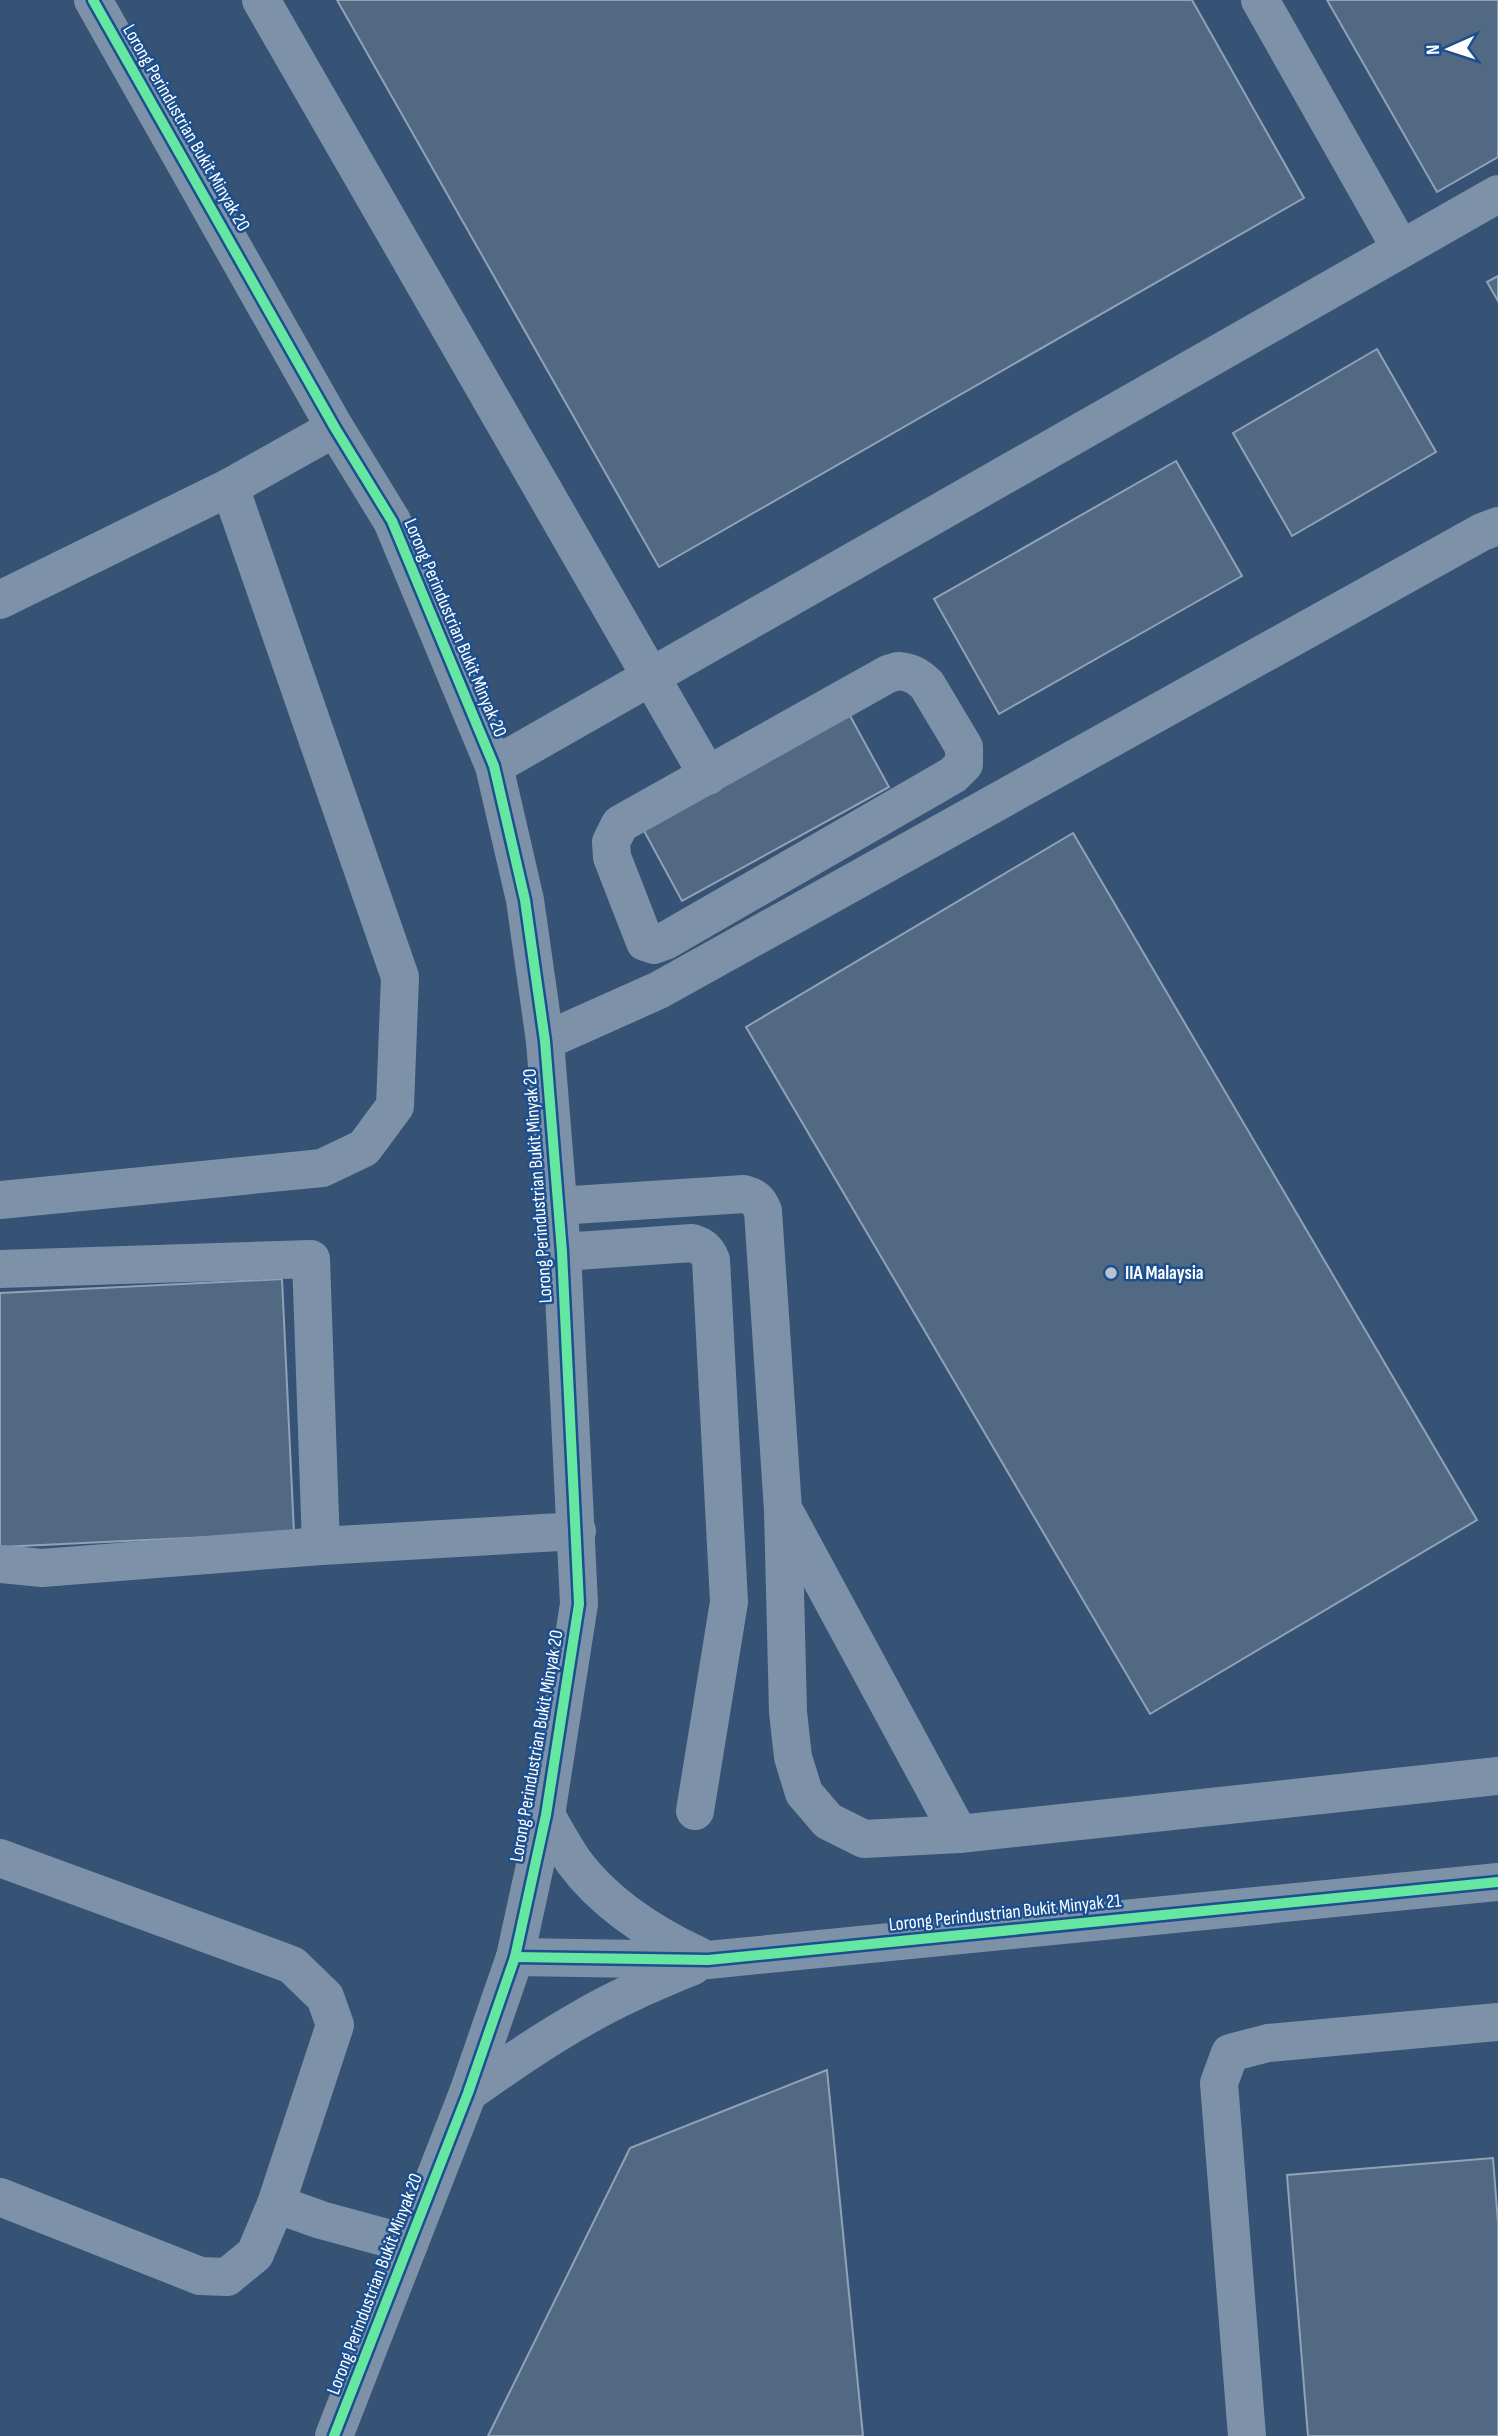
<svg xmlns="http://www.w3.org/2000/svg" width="1498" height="2436" font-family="'Sofia Sans Condensed',sans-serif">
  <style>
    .building { fill: #526984; stroke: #92a2b6; stroke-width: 2 }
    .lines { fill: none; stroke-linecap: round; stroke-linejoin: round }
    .minor { stroke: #7d92a8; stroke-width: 38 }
    .cycleway-casing { stroke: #1b4f8f; stroke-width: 15 }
    .cycleway { stroke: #66e7a1; stroke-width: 10 }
    .poi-dot { fill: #b9c2ce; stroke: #1b4f8f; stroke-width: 2.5 }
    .labels { text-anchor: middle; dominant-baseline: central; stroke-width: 5; stroke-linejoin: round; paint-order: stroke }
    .street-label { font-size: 19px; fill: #fff; stroke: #1b4f8f }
    .poi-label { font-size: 19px; font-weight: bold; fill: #fff; stroke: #1b4f8f; text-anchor: start }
  </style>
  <rect width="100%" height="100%" fill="#365274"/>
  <g class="building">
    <polygon points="337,0 1192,0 1304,198 659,567"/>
    <polygon points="1327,0 1498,0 1498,157 1437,192"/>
    <polygon points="1498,276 1498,301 1487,282"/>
    <polygon points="1377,349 1436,452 1292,536 1233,433"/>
    <polygon points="1176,461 1242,576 999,714 934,599"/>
    <polygon points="849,714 889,787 682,901 643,829"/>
    <polygon points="1073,833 1477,1520 1150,1714 746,1027"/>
    <polygon points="282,1279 294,1533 0,1547 0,1293"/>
    <polygon points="827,2070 863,2436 488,2436 630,2148"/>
    <polygon points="1493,2158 1498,2223 1498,2436 1308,2436 1287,2175"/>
  </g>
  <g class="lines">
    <g class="minor">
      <polyline points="93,0 335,428 392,521 494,766 525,900 545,1041 562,1252 579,1604 546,1815 515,1957 468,2093 334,2436"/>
      <polyline points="261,0 708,776"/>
      <polyline points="1260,0 1401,249"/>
      <polyline points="0,600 230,487"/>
      <path d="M 898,671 C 911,672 918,676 927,685 L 964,747 L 964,764 L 953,775 L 665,941 L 654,945 L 645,942 L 612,857 L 611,842 L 620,824 L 888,674 Z"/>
      <polyline points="494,766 1498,194"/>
      <polyline points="545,1041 659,990 1482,532 1498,526"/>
      <polyline points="0,1200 322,1168 364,1148 395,1106 400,977 230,487 335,428"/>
      <path d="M 557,1206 L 744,1194 C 755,1197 759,1201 763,1211 L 783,1510 L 788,1712 L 793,1757 L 804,1793 L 828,1821 L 864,1839 L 959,1834 L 1498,1776"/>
      <path d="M 562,1252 L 692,1243 C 702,1246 707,1250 711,1260 L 729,1602 L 695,1811"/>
      <polyline points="0,1269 311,1259 321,1546"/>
      <polyline points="787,1516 959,1834"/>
      <polyline points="0,1564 42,1568 321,1546 577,1531"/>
      <path d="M 546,1815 C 555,1831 564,1847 574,1862 C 606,1905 652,1934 699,1956"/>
      <polyline points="0,1858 292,1965 325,1997 335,2025 276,2204"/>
      <polyline points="515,1957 708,1960 1498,1882"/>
      <path d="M 468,2093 C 505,2067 542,2041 581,2019 C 616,1998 655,1982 693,1966"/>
      <polyline points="0,2197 200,2276 227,2277 255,2254 276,2204 321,2220 409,2244"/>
      <polyline points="1247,2436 1219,2083 1230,2053 1268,2043 1498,2022"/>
    </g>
    <g class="cycleway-casing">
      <g id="cycleway">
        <polyline points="93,0 335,428 392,521 494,766 525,900 545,1041 562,1252 579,1604 546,1815 515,1957 468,2093 334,2436"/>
        <polyline points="515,1957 708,1960 1498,1882"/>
      </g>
    </g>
    <use href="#cycleway" class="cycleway"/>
  </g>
  <circle class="poi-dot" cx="1111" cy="1273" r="7"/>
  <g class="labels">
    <g class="street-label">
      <text transform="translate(186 128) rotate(60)">Lorong Perindustrian Bukit Minyak 20</text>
      <text transform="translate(455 628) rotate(67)">Lorong Perindustrian Bukit Minyak 20</text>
      <text transform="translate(538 1186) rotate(-94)">Lorong Perindustrian Bukit Minyak 20</text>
      <text transform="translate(537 1746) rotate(-80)">Lorong Perindustrian Bukit Minyak 20</text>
      <text transform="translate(1005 1913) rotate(-6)">Lorong Perindustrian Bukit Minyak 21</text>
      <text transform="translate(375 2284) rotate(-69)">Lorong Perindustrian Bukit Minyak 20</text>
    </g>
    <g class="poi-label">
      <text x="1125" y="1273">IIA Malaysia</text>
    </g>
  </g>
  <g transform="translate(1449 49) rotate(267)" stroke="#1b4f8f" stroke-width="5" paint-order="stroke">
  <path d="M0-5L12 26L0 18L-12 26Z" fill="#ffffff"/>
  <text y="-10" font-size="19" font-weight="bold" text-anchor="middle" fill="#ffffff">N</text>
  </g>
</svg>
